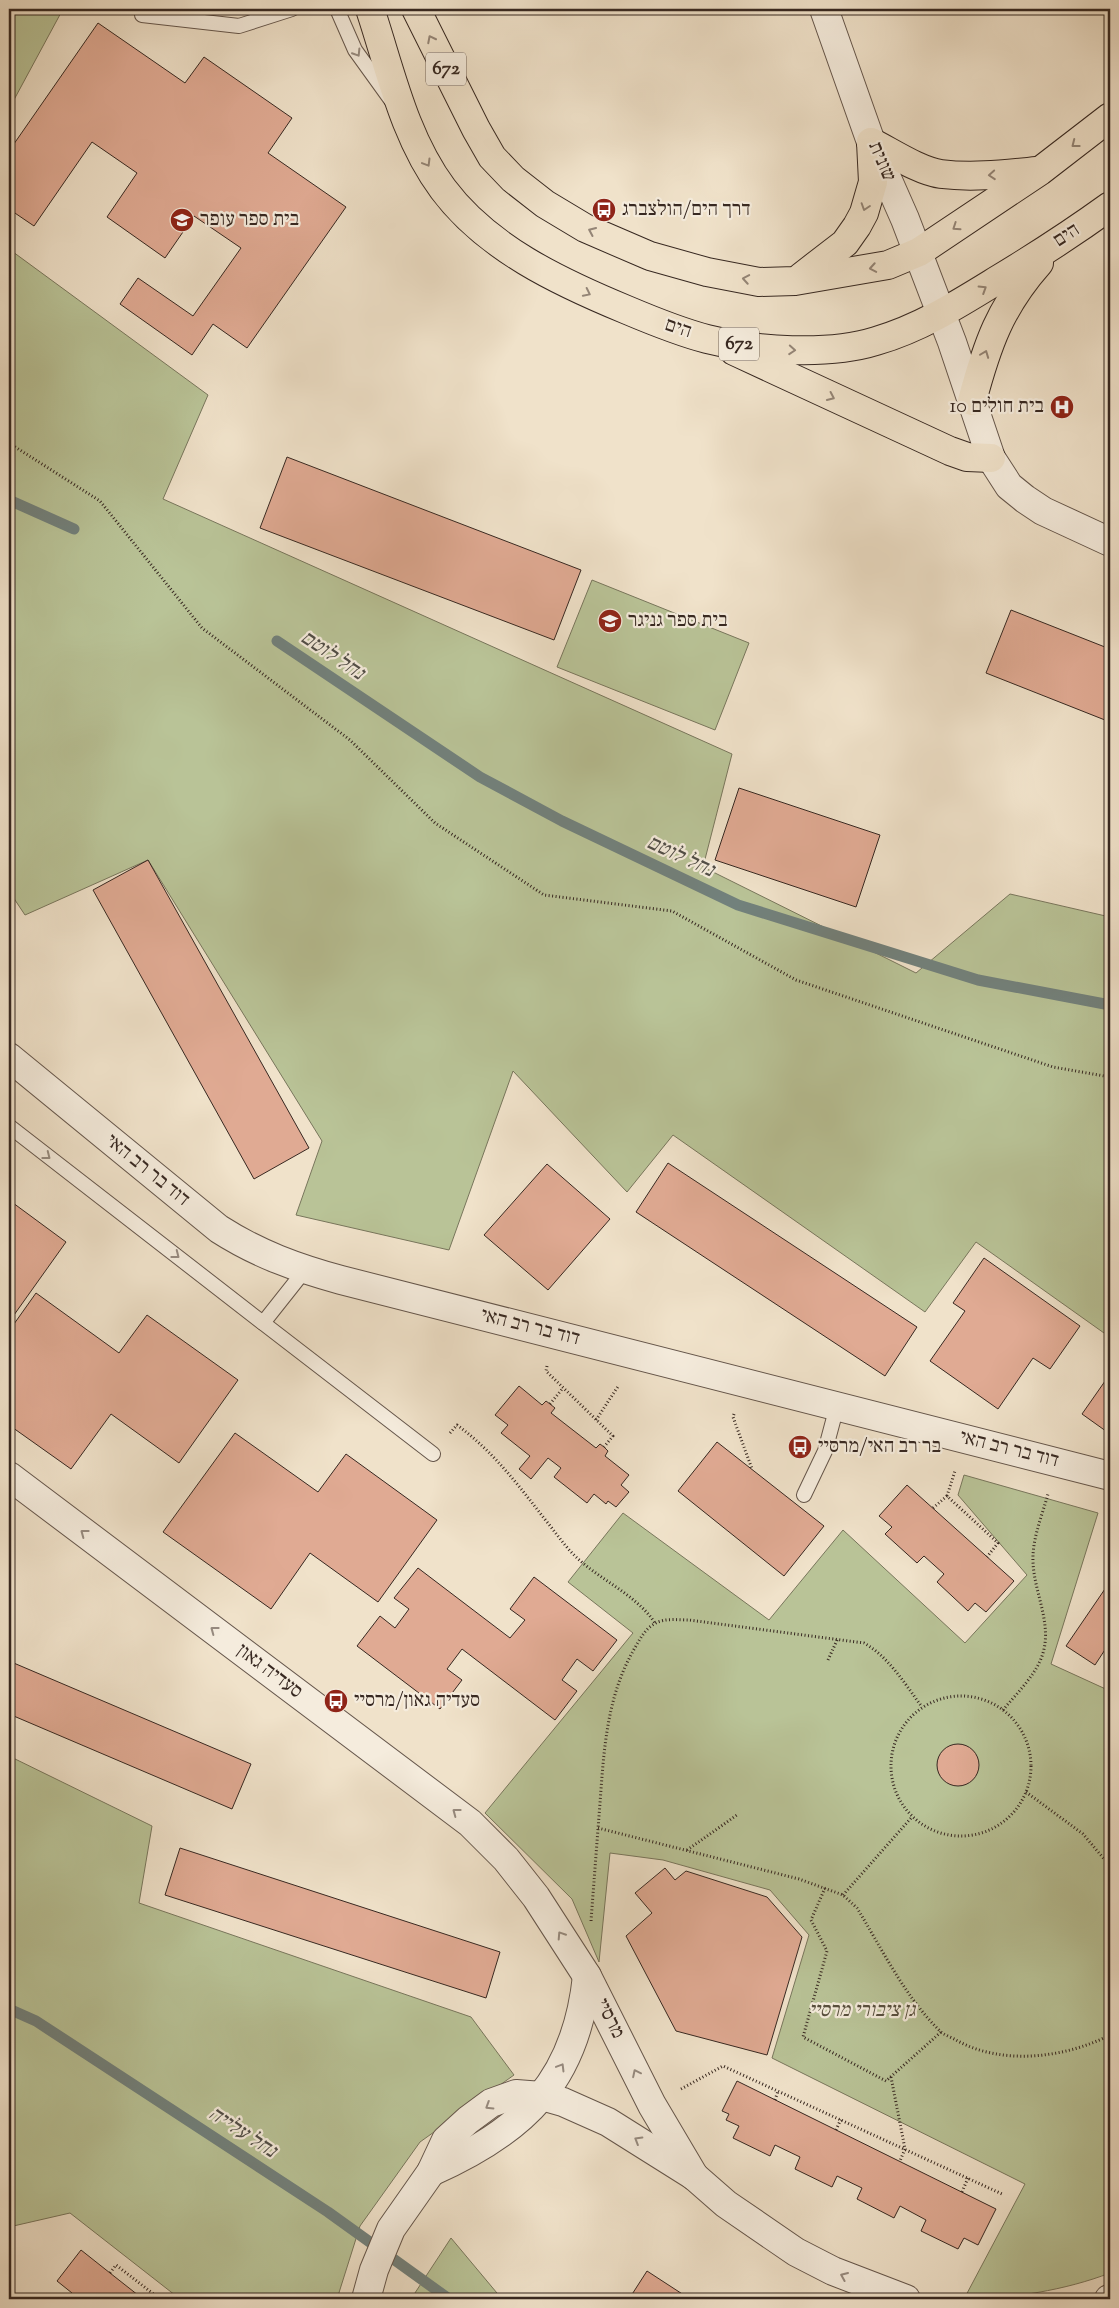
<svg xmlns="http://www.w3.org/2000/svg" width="1119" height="2308" font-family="'Sorts Mill Goudy','Frank Ruhl Libre',serif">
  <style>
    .green { fill: #b9c397; stroke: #78765c }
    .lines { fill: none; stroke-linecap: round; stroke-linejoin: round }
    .stream { stroke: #72817c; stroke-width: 11 }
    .building { fill: #e0aa93; stroke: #372821 }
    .service-casing { stroke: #65564b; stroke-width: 16 }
    .minor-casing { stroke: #65564b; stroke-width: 30 }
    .primary-casing { stroke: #372821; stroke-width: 30 }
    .path { stroke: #372821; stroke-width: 3; stroke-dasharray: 1 2.5; stroke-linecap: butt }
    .service { stroke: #f5ecdd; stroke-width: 14 }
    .minor { stroke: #f5ecdd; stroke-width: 28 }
    .primary { stroke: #f0e2ca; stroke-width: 28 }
    .oneway { stroke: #948576 }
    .oneway2 { stroke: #968a7f }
    .labels { text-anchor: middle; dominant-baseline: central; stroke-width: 4.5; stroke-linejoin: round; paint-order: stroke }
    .shield { fill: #f5ecdd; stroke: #706359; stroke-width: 1 }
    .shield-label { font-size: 19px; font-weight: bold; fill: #372821 }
    .street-label { font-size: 20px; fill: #372821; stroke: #f5ecdd }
    .poi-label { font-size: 20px; fill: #372821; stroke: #f5ecdd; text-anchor: start }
    .park-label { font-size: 20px; font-style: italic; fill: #584f3e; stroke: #f5ecdd }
    .water-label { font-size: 21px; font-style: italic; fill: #504d47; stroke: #f5ecdd }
  </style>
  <rect width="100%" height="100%" fill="#f0e2ca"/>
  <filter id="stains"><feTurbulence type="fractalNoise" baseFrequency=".004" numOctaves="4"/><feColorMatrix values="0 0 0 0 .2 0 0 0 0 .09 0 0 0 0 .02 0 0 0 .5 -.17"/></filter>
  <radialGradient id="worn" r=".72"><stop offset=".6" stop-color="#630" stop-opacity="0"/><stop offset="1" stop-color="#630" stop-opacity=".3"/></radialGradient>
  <g class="green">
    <polygon points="9,9 63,9 9,109"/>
    <polygon points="9,249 208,395 163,499 732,754 703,867 916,973 1010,894 1110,917 1110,1324 1104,1333 976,1242 925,1312 673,1135 627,1192 513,1071 449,1250 296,1215 322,1141 148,860 25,915 9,891"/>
    <polygon points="592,580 749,643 715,730 557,667"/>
    <path d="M 964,1475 L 1098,1513 L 1051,1664 L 1110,1691 L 1110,2273 C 1066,2290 1011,2299 964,2299 L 1025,2184 L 772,2058 L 809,1935 L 770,1890 L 663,1860 L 610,1853 L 599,1962 L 572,1899 L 485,1813 L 633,1633 L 568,1582 L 623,1513 L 769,1620 L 843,1530 L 965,1643 L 1027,1575 L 958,1495 Z"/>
    <polygon points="9,1756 152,1826 139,1903 471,2017 514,2075 420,2142 360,2226 337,2299 180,2299 70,2213 9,2227"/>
    <polygon points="451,2238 502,2299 411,2299"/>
  </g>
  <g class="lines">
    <g class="stream">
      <polyline points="9,500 74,529"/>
      <polyline points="277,641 480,777 562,821 738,905 978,980 1110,1005"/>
      <polyline points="9,2009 36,2021 328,2212 449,2299"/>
    </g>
  </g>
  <g class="building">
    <polygon points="98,23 185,83 204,57 292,118 268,153 346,207 247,348 213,324 192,355 120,304 138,278 193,316 241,248 194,216 165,258 107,217 137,173 92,142 34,226 9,209 9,151"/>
    <polygon points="287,457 581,570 554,640 260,528"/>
    <polygon points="1011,610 1110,649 1110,722 986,673"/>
    <polygon points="739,788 880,835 856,907 715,860"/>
    <polygon points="148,860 309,1148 254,1179 93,890"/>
    <polygon points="668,1163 917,1327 885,1376 636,1212"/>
    <polygon points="547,1164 610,1219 548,1290 484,1235"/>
    <polygon points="9,1200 66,1242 9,1322"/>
    <polygon points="984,1258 1080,1326 1050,1369 1033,1358 998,1409 930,1361 965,1311 953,1303"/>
    <polygon points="36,1293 119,1353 147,1315 238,1380 179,1463 111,1414 71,1469 9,1425 9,1331"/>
    <polygon points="1110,1374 1110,1434 1082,1414"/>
    <polygon points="519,1386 542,1405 546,1401 550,1404 555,1408 551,1413 596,1448 600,1444 604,1447 608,1451 605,1456 629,1475 621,1485 629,1492 616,1507 608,1501 606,1504 594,1494 587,1503 554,1477 561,1468 548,1458 531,1479 519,1469 530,1456 501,1433 508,1425 495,1415"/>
    <polygon points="235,1433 318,1492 346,1454 437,1520 378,1602 310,1553 271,1609 163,1532"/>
    <polygon points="717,1442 824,1526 784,1576 678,1491"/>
    <polygon points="907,1485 1014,1581 986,1612 975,1603 968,1611 937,1582 944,1574 924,1556 917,1563 885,1534 892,1527 879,1516"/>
    <polygon points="418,1568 510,1638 525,1620 510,1609 534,1577 617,1640 593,1671 577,1659 562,1680 577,1691 555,1720 462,1649 447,1669 462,1680 440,1709 357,1646 380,1616 395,1628 409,1609 394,1598"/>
    <polygon points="1107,1586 1110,1588 1110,1642 1095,1665 1066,1646"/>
    <polygon points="9,1661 251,1764 232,1809 9,1714"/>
    <circle cx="958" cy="1765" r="21"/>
    <polygon points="180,1848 500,1952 486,1998 165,1895"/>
    <polygon points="665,1868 675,1880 686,1871 767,1897 802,1937 767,2055 676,2031 626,1936 652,1913 635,1893"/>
    <polygon points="737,2081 996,2209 978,2245 964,2238 958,2249 921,2231 926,2220 900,2206 894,2218 857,2199 862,2188 837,2176 832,2187 795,2169 800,2157 775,2145 770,2156 733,2138 739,2126 726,2120 729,2114 722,2111"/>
    <polygon points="81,2250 110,2273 143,2299 66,2299 72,2293 57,2281"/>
    <polygon points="647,2271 690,2299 629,2299"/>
  </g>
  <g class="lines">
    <g class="service-casing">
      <g id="service">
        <polyline points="337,9 355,50 391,100"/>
        <polyline points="142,15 239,26 292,9"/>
        <polyline points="9,1126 263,1323 305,1270"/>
        <polyline points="263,1323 433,1454"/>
        <polyline points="804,1495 825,1451 837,1406"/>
      </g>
    </g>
    <g class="minor-casing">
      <g id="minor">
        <polyline points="824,9 871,142 905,219 952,342 991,458 1009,486 1025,499 1043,511 1110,542"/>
        <path d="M 9,1057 L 219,1229 C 258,1254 297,1268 341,1280 L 1110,1476"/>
        <polyline points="9,1476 470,1823 506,1859 536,1897 587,1976 652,2105 694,2176"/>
        <path d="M 431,2172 C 524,2131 576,2081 587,1976"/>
        <polyline points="366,2299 374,2270 391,2229 431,2172 446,2140 468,2120 491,2103 516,2094 542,2096 563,2102 608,2122 694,2176 726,2204 796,2252 833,2271 906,2299"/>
        <polyline points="1109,2299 1110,2299"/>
      </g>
    </g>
    <g class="primary-casing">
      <g id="primary">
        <path d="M 370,9 C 390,69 404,137 443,189 C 487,248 559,282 627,310 C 653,321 680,332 707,339 C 756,351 828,356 876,341 C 921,328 960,303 999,279 C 1037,256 1074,232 1110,206"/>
        <polyline points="416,9 476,129 492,157 513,179 545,204 585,228 650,256 707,272 759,282 795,281 888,265 919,252 1040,171 1110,117"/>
        <path d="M 871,142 C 891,152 919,171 941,174 C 973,178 1006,174 1037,171"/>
        <polyline points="801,277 845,243 857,226 864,213 873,182 871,142"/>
        <polyline points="734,351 950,451 967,457 991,458"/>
        <path d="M 972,401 C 987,345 1000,307 1039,263"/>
      </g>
    </g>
    <g class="path">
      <polyline points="9,443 100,501 202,628 350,740 435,823 544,895 672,911 796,980 1053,1067 1110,1077"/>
      <polyline points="547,1366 546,1371 613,1436 604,1447"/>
      <polyline points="550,1404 563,1388"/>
      <polyline points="734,1414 733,1417 752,1469"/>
      <polyline points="596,1420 619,1385"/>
      <path d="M 450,1433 L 457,1425 C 494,1452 519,1486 547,1522 C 556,1533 564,1545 574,1555 C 599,1580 636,1594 655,1623"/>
      <polyline points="947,1496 955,1471"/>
      <polyline points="933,1508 947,1496 998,1543 987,1557"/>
      <polyline points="828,1660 838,1638"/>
      <circle cx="961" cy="1766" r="70"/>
      <path d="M 1003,1710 C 1017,1693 1037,1674 1043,1653 C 1052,1623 1034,1592 1033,1562 C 1032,1539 1042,1516 1048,1494"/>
      <polyline points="1026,1792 1083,1834 1110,1866"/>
      <path d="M 598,1828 L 799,1879 L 843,1895 L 857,1908 C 882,1949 905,1997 940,2031 C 944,2035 951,2037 956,2040 C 1002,2066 1065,2058 1110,2035"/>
      <polyline points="687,1850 737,1815"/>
      <polyline points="825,1888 811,1920 827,1951 803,2037 886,2081 941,2032"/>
      <polyline points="843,1895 912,1817"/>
      <path d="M 591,1921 C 594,1881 597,1842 600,1803 C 604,1748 607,1694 636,1646 C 641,1637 646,1628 656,1623 C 665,1618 679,1620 689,1620 L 864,1643 C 889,1657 905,1684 922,1707"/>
      <polyline points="891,2077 905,2149 900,2161"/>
      <polyline points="681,2089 723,2066 1002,2194"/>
      <polyline points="775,2100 778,2091"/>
      <polyline points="836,2130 841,2119"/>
      <polyline points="962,2192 968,2178"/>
      <polyline points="110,2273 116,2265 160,2299"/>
    </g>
    <use href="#service" class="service"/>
    <use href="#minor" class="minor"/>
    <use href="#primary" class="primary"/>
  </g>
  <defs><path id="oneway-chevron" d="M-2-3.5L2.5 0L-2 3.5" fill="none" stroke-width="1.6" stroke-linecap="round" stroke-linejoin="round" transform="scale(1.25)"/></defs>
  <g class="oneway">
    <use href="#oneway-chevron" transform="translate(431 39) rotate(-117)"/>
    <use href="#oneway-chevron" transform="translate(1075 144) rotate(142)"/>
    <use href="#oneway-chevron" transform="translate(427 163) rotate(59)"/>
    <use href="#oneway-chevron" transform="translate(992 175) rotate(176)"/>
    <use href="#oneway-chevron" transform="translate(865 207) rotate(108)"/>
    <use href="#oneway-chevron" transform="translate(956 227) rotate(146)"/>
    <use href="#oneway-chevron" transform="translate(592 231) rotate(-156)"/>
    <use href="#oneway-chevron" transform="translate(873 268) rotate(170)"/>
    <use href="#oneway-chevron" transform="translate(746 279) rotate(-170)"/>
    <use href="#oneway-chevron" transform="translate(983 289) rotate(-32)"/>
    <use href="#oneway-chevron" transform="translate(587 293) rotate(26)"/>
    <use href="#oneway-chevron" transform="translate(792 350) rotate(4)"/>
    <use href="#oneway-chevron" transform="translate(985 354) rotate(-69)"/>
    <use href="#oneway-chevron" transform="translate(831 397) rotate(25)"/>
  </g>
  <g class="oneway2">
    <use href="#oneway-chevron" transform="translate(357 53) rotate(58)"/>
    <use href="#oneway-chevron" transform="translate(47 1156) rotate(38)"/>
    <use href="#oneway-chevron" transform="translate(176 1255) rotate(38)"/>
    <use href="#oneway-chevron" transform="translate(84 1533) rotate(-143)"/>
    <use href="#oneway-chevron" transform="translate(214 1630) rotate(-143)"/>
    <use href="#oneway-chevron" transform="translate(456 1812) rotate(-143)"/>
    <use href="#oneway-chevron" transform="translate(561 1935) rotate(-123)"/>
    <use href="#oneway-chevron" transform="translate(561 2067) rotate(-59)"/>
    <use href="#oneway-chevron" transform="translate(636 2073) rotate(-116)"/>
    <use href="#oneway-chevron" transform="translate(489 2106) rotate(148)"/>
    <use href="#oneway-chevron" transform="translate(638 2140) rotate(-149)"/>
    <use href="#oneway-chevron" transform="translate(844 2276) rotate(-157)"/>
  </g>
  <defs>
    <g id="bus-disc" transform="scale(1.25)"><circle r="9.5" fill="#8f2418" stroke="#f5ecdd"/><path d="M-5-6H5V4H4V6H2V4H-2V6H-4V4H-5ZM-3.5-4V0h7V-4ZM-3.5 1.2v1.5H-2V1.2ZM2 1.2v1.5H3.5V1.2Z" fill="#fff"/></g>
    <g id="school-disc" transform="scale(1.25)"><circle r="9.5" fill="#8f2418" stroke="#f5ecdd"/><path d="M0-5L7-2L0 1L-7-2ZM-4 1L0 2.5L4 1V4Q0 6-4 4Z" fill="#fff"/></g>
    <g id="hospital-disc" transform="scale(1.25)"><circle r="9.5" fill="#8f2418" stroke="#f5ecdd"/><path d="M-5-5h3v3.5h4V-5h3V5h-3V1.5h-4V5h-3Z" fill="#fff"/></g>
  </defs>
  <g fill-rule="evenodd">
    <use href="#bus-disc" x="604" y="210"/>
    <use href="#school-disc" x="182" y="220"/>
    <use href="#hospital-disc" x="1062" y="407"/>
    <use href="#school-disc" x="610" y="621"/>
    <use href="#bus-disc" x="800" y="1447"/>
    <use href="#bus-disc" x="336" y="1701"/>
  </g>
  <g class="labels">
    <g class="shield">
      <rect x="426" y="52.5" width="40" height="33" rx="4"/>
      <rect x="719" y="327.5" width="40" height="33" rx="4"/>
    </g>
    <g class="shield-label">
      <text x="446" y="69">672</text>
      <text x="739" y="344">672</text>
    </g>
    <g class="street-label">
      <text transform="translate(881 162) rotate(67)">שונית</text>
      <text transform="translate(1067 236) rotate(-33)">הים</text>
      <text transform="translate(678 329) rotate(18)">הים</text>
      <text transform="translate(147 1171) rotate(39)">דוד בר רב האי</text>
      <text transform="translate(530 1328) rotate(14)">דוד בר רב האי</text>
      <text transform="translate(1009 1450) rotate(14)">דוד בר רב האי</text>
      <text transform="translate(269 1672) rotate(37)">סעדיה גאון</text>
      <text transform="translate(609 2019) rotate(63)">מרסיי</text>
    </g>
    <g class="poi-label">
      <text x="622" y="210">דרך הים/הולצברג</text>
      <text x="200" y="220">בית ספר עופר</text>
      <text x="1044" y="407" text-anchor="end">בית חולים 10</text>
      <text x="628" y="621">בית ספר גניגר</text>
      <text x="818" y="1447">בר רב האי/מרסיי</text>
      <text x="354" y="1701">סעדיה גאון/מרסיי</text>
    </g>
    <g class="park-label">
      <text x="862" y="2011">גן ציבורי מרסיי</text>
    </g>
    <g class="water-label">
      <text transform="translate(332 656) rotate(34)">נחל לוטם</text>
      <text transform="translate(680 857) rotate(25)">נחל לוטם</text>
      <text transform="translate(242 2133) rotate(33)">נחל עלייה</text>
    </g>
  </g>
  <rect width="1119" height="2308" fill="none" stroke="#f0e2ca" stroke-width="30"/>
  <rect x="10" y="10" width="1099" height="2288" fill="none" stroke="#372821" stroke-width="2.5"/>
  <rect x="15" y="15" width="1089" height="2278" fill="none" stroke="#372821"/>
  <rect width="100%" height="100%" filter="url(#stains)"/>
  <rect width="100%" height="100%" fill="url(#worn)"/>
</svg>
